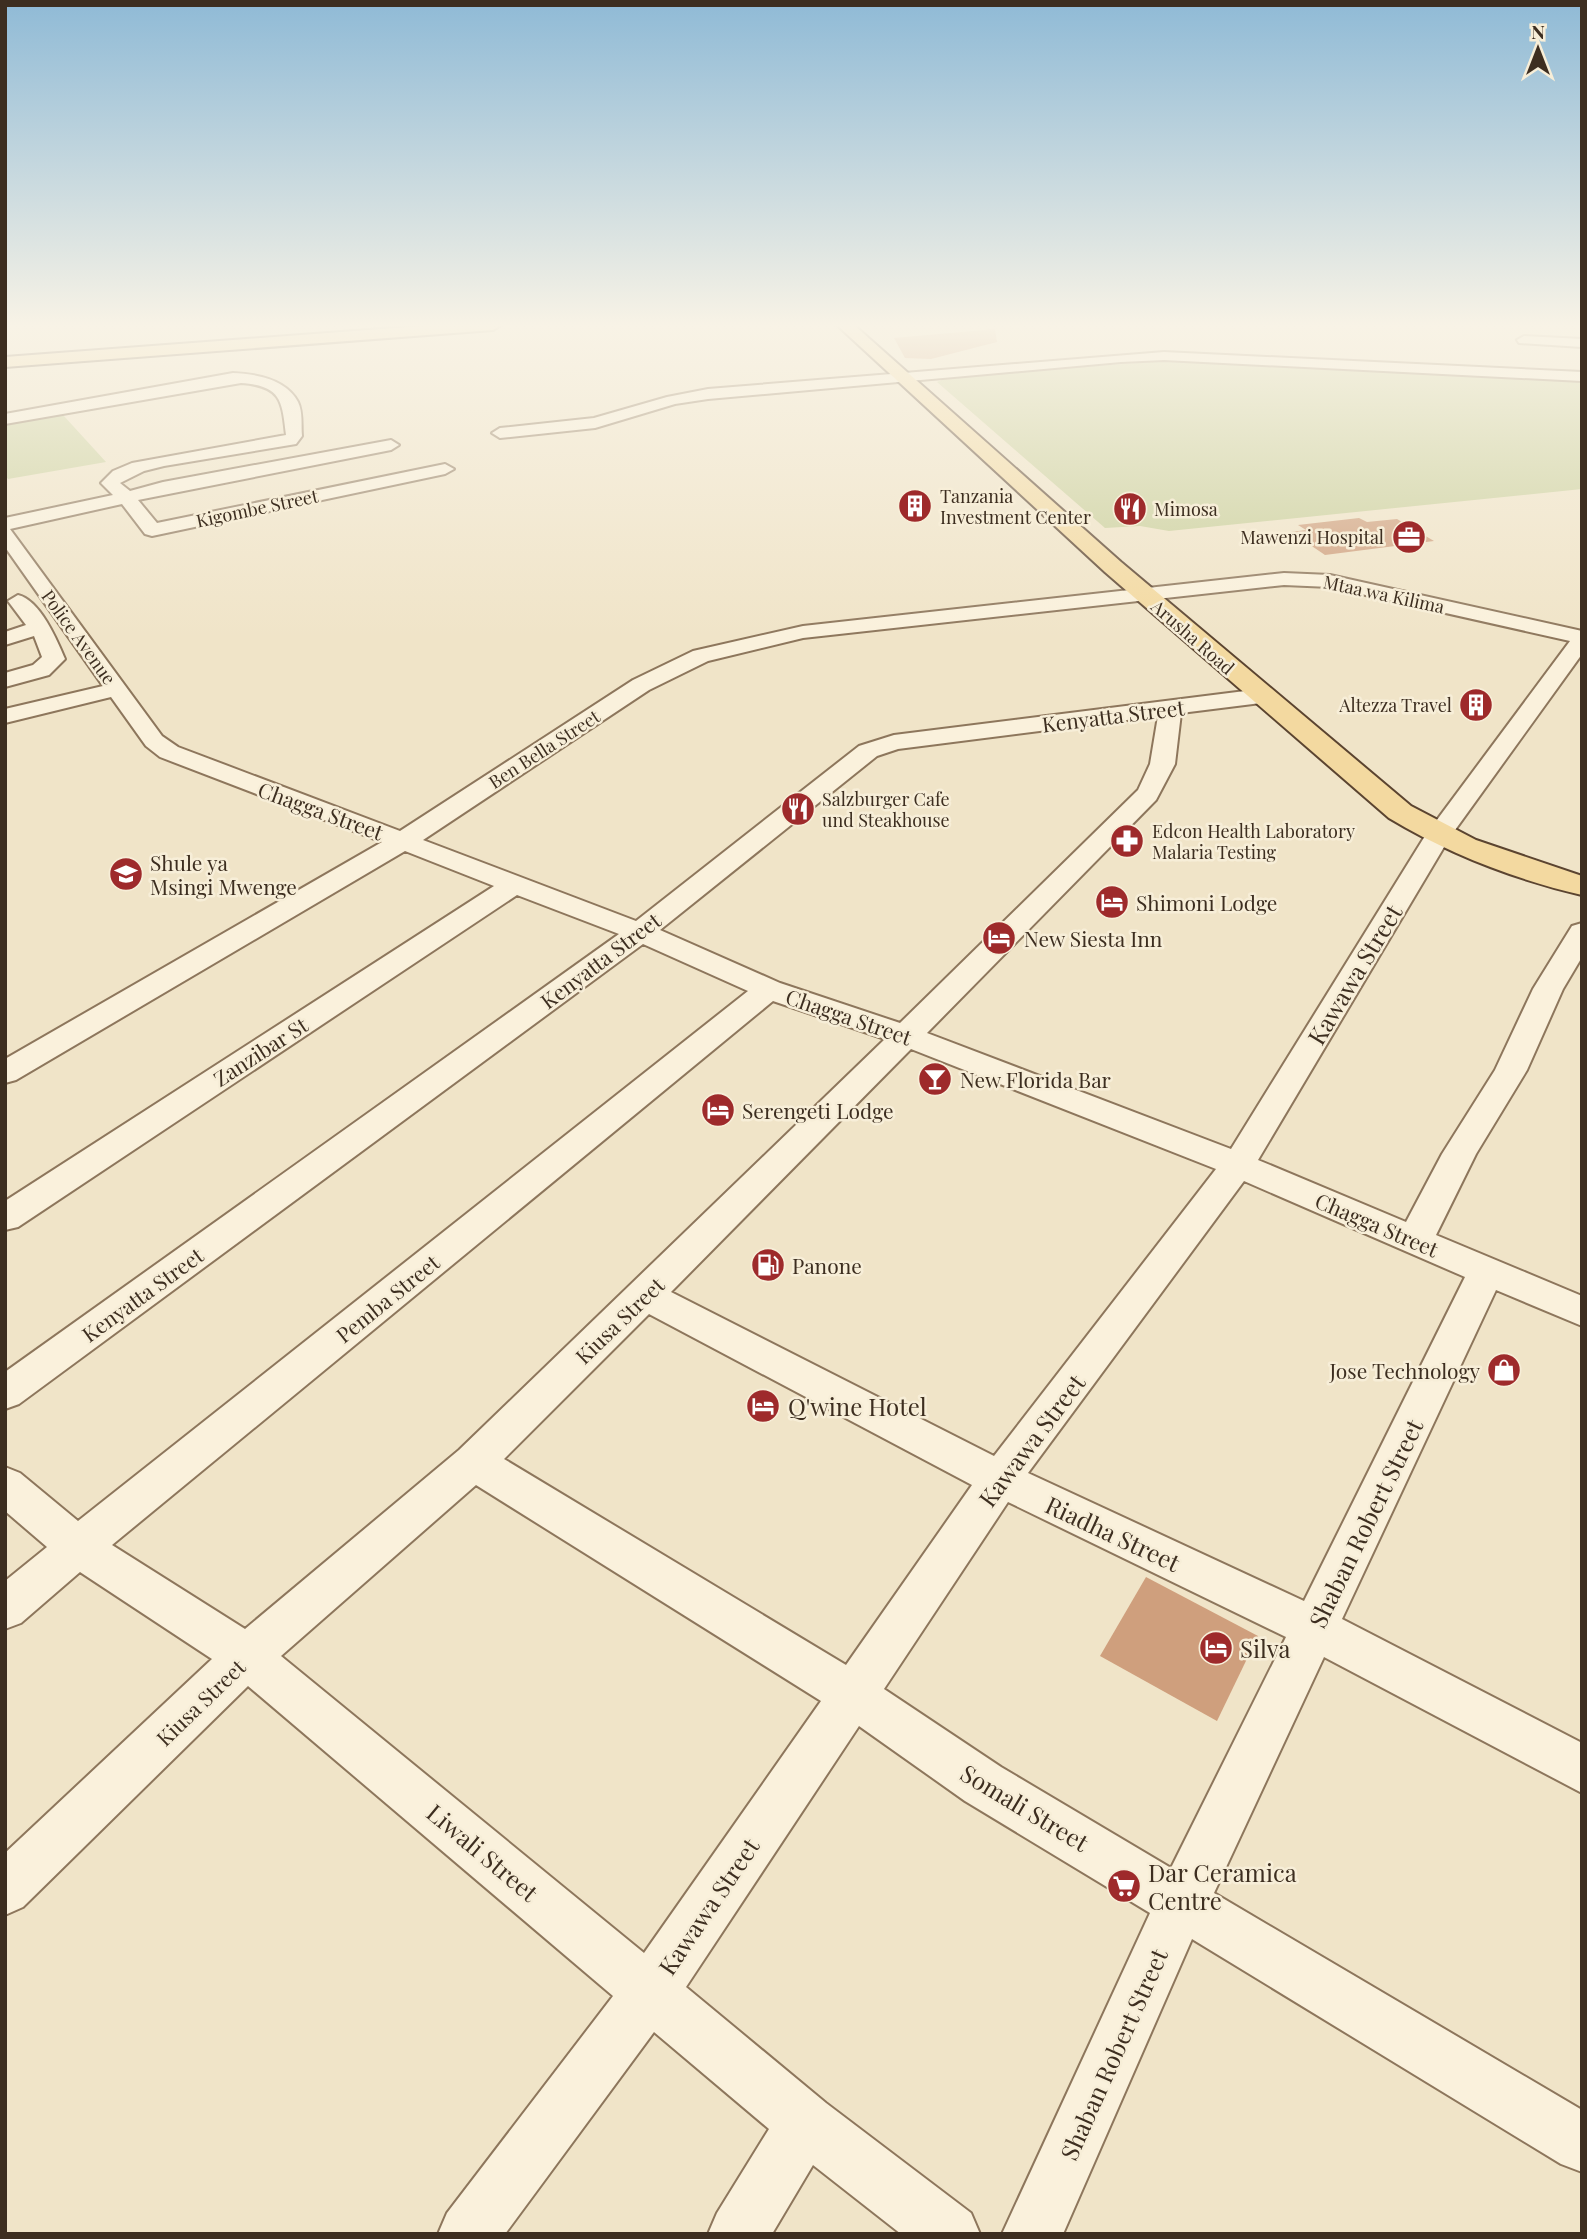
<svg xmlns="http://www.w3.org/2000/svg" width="1587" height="2239" font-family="'Playfair Display',serif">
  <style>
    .green { fill: #c9cf9b }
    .building { fill: #cf9f7d }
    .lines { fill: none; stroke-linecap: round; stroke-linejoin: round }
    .minor-casing { stroke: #8d765c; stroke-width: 4 }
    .major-casing { stroke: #5b4430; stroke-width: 4 }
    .minor { fill: #faf1dc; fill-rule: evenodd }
    .major { fill: #f3d9a0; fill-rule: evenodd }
    .labels { text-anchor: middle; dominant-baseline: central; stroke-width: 5; stroke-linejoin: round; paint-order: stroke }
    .far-poi-label { font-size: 18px; fill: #3d2e20; stroke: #f7eed8; text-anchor: start }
    .far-street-label { font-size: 18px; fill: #3d2e20; stroke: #f7eed8 }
    .street-label { font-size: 21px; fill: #3d2e20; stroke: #f7eed8 }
    .poi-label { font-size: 21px; fill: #3d2e20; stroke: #f7eed8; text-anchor: start }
    .near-street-label { font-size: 24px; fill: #3d2e20; stroke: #f7eed8 }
    .near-poi-label { font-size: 24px; fill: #3d2e20; stroke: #f7eed8; text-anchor: start }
  </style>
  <rect width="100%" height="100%" fill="#f0e4c8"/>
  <g class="green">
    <polygon points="1166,361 1582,381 1582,489 1169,531 1140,526 1105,528 937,382 951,376"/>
    <polygon points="63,415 106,462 8,479 5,475 5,424"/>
  </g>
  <g class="building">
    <polygon points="995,329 997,342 931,359 905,358 894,338"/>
    <polygon points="1359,518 1367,522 1397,519 1434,541 1325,555 1291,532 1306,530 1298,525"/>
    <polygon points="1146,1577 1258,1636 1217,1721 1100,1656"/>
  </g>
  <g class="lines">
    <g class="minor-casing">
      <g id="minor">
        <polygon points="1524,336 1582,339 1582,347 1519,343 1517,340"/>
        <polygon points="1164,352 1582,372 1582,381 1164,360 1121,362 708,399 675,404 595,428 500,438 492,433 500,428 594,418 667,397 708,389"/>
        <path d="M 233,373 C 256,374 286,379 298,402 C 303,412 301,425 302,436 L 296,444 L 164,466 L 144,471 L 120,483 L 130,491 L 163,482 L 391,440 L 399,445 L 391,450 L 138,500 L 157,523 L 445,464 L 454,469 L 445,474 L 152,536 L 145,534 L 122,504 L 10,529 L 162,736 L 178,747 L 400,831 L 633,680 L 693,651 L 803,626 L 1284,573 L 1330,575 L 1582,631 L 1582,654 L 1450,837 L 1258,1160 L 1406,1222 L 1442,1154 L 1495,1070 L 1533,989 L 1572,926 L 1582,923 L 1582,957 L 1563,989 L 1527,1070 L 1476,1154 L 1436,1235 L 1582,1296 L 1582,1326 L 1496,1290 L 1342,1619 L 1582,1743 L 1582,1793 L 1324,1657 L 1214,1893 L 1582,2110 L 1582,2172 L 1561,2164 L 1192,1939 L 1063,2234 L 1002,2234 L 1150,1913 L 965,1801 L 859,1726 L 686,1987 L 826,2103 L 971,2213 L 980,2234 L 901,2234 L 813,2165 L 772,2234 L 708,2234 L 717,2213 L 769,2129 L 654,2032 L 505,2234 L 438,2234 L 447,2213 L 613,1996 L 248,1686 L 23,1907 L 5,1915 L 5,1853 L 212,1659 L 80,1572 L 21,1623 L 5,1629 L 5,1581 L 47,1547 L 5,1511 L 5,1467 L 20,1473 L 78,1521 L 748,991 L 643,944 L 19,1404 L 5,1409 L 5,1372 L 619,934 L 517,895 L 18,1227 L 5,1230 L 5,1201 L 494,886 L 405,851 L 16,1080 L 5,1083 L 5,1059 L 382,842 L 160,757 L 146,746 L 111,697 L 5,723 L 5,709 L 103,686 L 5,547 L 5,518 L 113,495 L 101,483 L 113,471 L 132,463 L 286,435 C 282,400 281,386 241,383 L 5,424 L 5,414 ZM 1284,585 L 1330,587 L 1570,641 L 1425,836 L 1231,1149 L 927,1033 L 1156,800 L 1175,764 L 1181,713 L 1261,703 L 1269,701 L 1272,696 L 1269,691 L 1261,689 L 894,735 L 859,746 L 636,921 L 423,840 L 649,690 L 708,661 L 803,638 ZM 1158,716 L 1150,764 L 1138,790 L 900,1023 L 780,983 L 660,930 L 877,756 L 898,749 ZM 773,1001 L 885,1039 L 459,1450 L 245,1629 L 112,1545 ZM 911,1049 L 1216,1169 L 994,1456 L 671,1292 ZM 1244,1181 L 1465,1277 L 1304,1601 L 1028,1473 ZM 649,1314 L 972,1485 L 846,1665 L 504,1459 ZM 476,1485 L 821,1701 L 644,1953 L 281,1656 ZM 1008,1502 L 1286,1637 L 1171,1868 L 1001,1767 L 884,1689 Z"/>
        <path d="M 18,595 C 40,600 57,640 65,659 L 49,675 L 5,687 L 5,673 L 33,665 L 42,657 L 34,636 L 5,645 L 5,632 L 26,625 L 8,601 Z"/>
      </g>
    </g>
    <g class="major-casing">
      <g id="major">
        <polygon points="434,325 501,325 493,330 5,367 5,357"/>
        <path d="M 837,325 L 854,325 L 1121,562 L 1411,806 L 1476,840 L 1582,876 L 1582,895 C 1514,879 1449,854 1389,818 L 1105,572 Z"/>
      </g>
    </g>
    <use href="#minor" class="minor"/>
    <use href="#major" class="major"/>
  </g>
  <linearGradient id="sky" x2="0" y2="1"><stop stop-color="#8fbad6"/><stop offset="0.51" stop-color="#f8f3e6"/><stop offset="1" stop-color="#f8f3e6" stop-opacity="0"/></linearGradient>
  <rect width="1587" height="638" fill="url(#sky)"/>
  <defs>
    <g id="building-disc" transform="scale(1.75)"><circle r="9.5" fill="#9e2a2b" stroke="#f7eed8"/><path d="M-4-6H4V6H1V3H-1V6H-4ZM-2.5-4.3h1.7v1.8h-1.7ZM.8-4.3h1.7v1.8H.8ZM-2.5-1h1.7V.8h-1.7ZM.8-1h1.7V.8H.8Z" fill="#fff"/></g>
    <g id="restaurant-disc" transform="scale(1.75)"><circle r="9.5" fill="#9e2a2b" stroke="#f7eed8"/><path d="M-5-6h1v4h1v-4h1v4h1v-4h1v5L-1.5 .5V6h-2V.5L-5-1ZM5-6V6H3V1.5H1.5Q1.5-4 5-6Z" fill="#fff"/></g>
    <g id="office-disc" transform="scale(1.75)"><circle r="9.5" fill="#9e2a2b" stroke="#f7eed8"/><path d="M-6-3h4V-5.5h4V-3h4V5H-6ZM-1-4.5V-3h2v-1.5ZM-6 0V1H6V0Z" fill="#fff"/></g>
    <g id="pharmacy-disc" transform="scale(1.75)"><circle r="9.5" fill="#9e2a2b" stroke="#f7eed8"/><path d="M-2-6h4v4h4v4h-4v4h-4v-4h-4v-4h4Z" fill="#fff"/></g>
    <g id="school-disc" transform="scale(1.75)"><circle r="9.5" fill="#9e2a2b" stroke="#f7eed8"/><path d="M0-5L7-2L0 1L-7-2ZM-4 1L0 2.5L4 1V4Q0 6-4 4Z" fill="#fff"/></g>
    <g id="hotel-disc" transform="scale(1.75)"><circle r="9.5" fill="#9e2a2b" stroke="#f7eed8"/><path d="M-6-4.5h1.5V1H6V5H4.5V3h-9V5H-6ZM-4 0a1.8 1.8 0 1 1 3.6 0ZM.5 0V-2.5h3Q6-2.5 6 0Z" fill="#fff"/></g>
    <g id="bar-disc" transform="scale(1.75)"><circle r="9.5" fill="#9e2a2b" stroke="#f7eed8"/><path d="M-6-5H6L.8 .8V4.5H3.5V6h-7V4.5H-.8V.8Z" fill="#fff"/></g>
    <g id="fuel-disc" transform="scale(1.75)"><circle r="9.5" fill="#9e2a2b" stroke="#f7eed8"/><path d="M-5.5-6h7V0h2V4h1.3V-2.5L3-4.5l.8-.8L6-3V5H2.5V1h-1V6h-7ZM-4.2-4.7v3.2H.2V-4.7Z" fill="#fff"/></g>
    <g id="shop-disc" transform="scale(1.75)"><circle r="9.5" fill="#9e2a2b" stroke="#f7eed8"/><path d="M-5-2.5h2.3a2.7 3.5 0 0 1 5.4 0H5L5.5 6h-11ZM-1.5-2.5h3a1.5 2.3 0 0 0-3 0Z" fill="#fff"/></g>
    <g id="supermarket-disc" transform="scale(1.75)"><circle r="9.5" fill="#9e2a2b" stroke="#f7eed8"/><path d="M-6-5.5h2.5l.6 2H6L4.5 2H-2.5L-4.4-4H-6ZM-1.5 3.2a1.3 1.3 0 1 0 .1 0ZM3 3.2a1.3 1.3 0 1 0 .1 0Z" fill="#fff"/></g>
  </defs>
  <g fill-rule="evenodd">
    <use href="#building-disc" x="915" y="506"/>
    <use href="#restaurant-disc" x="1130" y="509"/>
    <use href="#office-disc" x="1409" y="537"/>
    <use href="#building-disc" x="1476" y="705"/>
    <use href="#restaurant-disc" x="798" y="809"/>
    <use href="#pharmacy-disc" x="1127" y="841"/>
    <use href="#school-disc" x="126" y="874"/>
    <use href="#hotel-disc" x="1112" y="902"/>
    <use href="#hotel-disc" x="999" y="938"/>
    <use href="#bar-disc" x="935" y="1079"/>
    <use href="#hotel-disc" x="718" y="1110"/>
    <use href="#fuel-disc" x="768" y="1265"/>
    <use href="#shop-disc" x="1504" y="1370"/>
    <use href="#hotel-disc" x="763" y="1406"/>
    <use href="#hotel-disc" x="1216" y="1648"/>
    <use href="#supermarket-disc" x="1124" y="1886"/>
  </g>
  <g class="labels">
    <g class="far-poi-label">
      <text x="940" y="496">Tanzania<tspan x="940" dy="21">Investment Center</tspan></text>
      <text x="1154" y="509">Mimosa</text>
      <text x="1384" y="537" text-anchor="end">Mawenzi Hospital</text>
      <text x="1452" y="705" text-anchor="end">Altezza Travel</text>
      <text x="822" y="799">Salzburger Cafe<tspan x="822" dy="21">und Steakhouse</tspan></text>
      <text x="1152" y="831">Edcon Health Laboratory<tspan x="1152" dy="21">Malaria Testing</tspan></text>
    </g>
    <g class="far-street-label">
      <text transform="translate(257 508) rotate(-12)">Kigombe Street</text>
      <text transform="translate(1384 594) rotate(12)">Mtaa wa Kilima</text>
      <text transform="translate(79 637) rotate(54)">Police Avenue</text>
      <text transform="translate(1193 637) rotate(41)">Arusha Road</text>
      <text transform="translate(544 749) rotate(-33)">Ben Bella Street</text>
    </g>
    <g class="street-label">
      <text transform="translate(1113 715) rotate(-7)">Kenyatta Street</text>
      <text transform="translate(321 810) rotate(20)">Chagga Street</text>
      <text transform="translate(600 960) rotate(-37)">Kenyatta Street</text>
      <text transform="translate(849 1016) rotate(19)">Chagga Street</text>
      <text transform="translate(260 1051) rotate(-33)">Zanzibar St</text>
      <text transform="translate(1377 1224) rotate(23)">Chagga Street</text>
      <text transform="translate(142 1294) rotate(-36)">Kenyatta Street</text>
      <text transform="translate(387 1298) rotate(-39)">Pemba Street</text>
      <text transform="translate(619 1320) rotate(-44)">Kiusa Street</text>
      <text transform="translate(200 1702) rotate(-44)">Kiusa Street</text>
    </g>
    <g class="poi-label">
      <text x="150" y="862">Shule ya<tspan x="150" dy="24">Msingi Mwenge</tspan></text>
      <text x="1136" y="902">Shimoni Lodge</text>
      <text x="1024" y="938">New Siesta Inn</text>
      <text x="960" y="1079">New Florida Bar</text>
      <text x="742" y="1110">Serengeti Lodge</text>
      <text x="792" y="1265">Panone</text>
      <text x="1480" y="1370" text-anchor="end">Jose Technology</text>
    </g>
    <g class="near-street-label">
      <text transform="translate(1354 974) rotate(-59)">Kawawa Street</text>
      <text transform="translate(1031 1440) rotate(-53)">Kawawa Street</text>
      <text transform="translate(1365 1523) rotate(-64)">Shaban Robert Street</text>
      <text transform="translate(1113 1533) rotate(25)">Riadha Street</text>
      <text transform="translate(1025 1807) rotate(31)">Somali Street</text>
      <text transform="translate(483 1852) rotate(40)">Liwali Street</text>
      <text transform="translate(708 1906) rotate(-56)">Kawawa Street</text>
      <text transform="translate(1113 2054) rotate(-66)">Shaban Robert Street</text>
    </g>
    <g class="near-poi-label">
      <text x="788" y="1406">Q'wine Hotel</text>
      <text x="1240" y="1648">Silva</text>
      <text x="1148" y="1872">Dar Ceramica<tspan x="1148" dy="28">Centre</tspan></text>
    </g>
  </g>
  <rect width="1587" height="2239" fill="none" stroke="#3d2e20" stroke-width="14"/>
  <g transform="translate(1538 49)" stroke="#f7eed8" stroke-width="5" paint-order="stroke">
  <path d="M0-5L12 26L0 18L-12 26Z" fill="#3d2e20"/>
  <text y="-10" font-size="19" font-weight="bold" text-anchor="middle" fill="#3d2e20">N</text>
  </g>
</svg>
